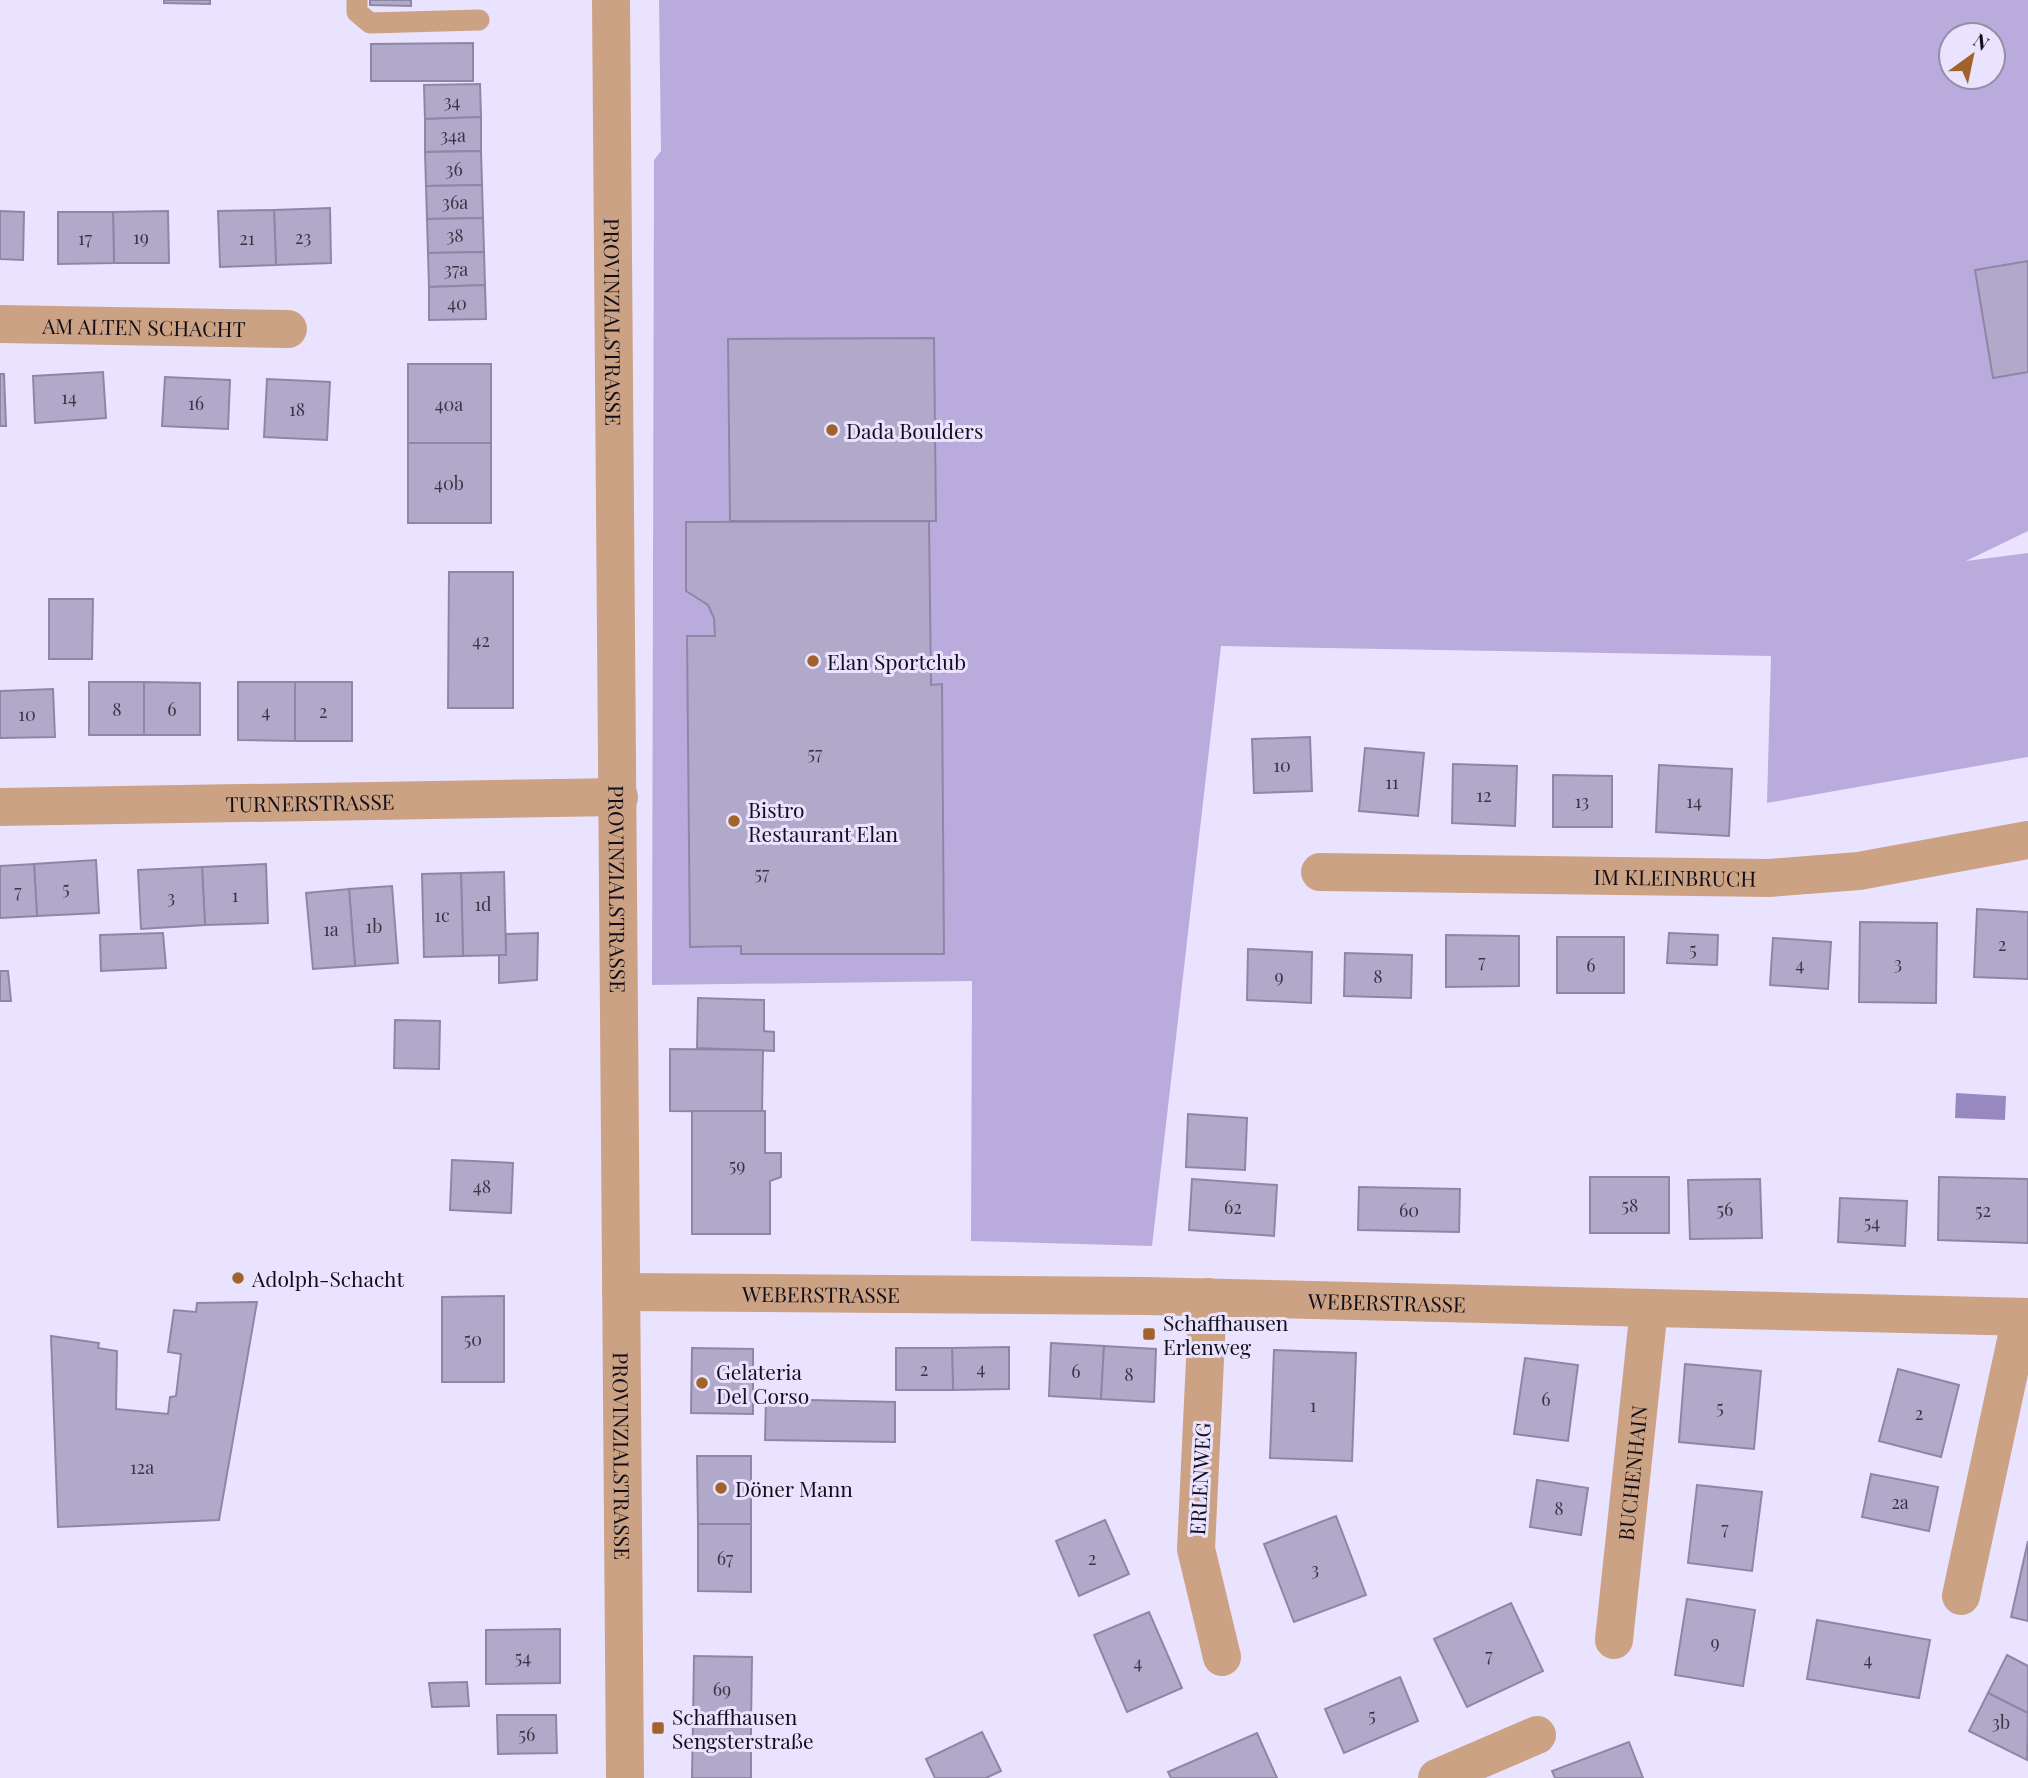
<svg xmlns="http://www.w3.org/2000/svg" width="2028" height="1778" font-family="'Playfair Display',serif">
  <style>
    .green { fill: #b9acdd; fill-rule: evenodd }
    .water { fill: #9788c0 }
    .building { fill: #b1a9c9; stroke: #8e86a6; stroke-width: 2 }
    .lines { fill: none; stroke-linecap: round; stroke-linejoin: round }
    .service { stroke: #cca284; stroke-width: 21 }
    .minor { stroke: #cca284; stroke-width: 38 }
    .tertiary { stroke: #cca284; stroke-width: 38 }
    .poi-dot { fill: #a2622c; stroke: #eae3ff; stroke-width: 2.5 }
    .labels { text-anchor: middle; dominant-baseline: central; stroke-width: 6; stroke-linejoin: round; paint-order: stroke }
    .number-label { font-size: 18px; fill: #393545 }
    .street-label { font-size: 21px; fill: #110e19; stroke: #eae3ff }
    .poi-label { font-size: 21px; fill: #110e19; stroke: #eae3ff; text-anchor: start }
  </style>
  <rect width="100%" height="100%" fill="#eae3ff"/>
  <path class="green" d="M 659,0 L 2028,0 L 2028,531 L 1966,561 L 2028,553 L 2028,757 L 1767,803 L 1771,656 L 1221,646 L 1152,1246 L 971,1241 L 972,981 L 652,985 L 654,160 L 661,151 ZM 1951,35 L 1993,35 L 1993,77 L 1951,77 Z"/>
  <polygon class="water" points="1956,1093 2006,1096 2005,1120 1955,1118"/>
  <g class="building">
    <polygon points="164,0 210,0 210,4 164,3"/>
    <polygon points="370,0 411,0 411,6 370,5"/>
    <polygon points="473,43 473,81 371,81 371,44"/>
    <polygon points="480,84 481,117 425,119 424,85"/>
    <polygon points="481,117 481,151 425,152 425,119"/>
    <polygon points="481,151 482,185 426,186 425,152"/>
    <polygon points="482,185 483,218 427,219 426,186"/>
    <polygon points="330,208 331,263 276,265 274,210"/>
    <polygon points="274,210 276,265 220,267 218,211"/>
    <polygon points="0,211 24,212 23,260 0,259"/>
    <polygon points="168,211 169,263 114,263 113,212"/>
    <polygon points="58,212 113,212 114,263 58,264"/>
    <polygon points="483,218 484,252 428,253 427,219"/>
    <polygon points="484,252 485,285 429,287 428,253"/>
    <polygon points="2028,261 2028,372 1993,378 1975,270"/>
    <polygon points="485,285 486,319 429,320 429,287"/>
    <polygon points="934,338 936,521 730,521 728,339"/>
    <rect x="408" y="364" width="83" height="79"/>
    <polygon points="103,372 106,418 35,423 33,376"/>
    <polygon points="0,374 4,374 6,426 0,426"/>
    <polygon points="165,377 230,380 228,429 162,426"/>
    <polygon points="267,379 330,382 327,440 264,437"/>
    <rect x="408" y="443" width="83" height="80"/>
    <polygon points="929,521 931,685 942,684 944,954 741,954 741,946 690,947 687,636 715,636 714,618 708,605 686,591 686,522"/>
    <polygon points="449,572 513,572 513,708 448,708"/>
    <polygon points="49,599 93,599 92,659 49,659"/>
    <rect x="89" y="682" width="55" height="53"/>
    <polygon points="144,682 200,683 200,735 144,735"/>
    <polygon points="238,682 295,682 295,741 238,740"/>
    <rect x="295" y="682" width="57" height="59"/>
    <polygon points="53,689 55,737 0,738 0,691"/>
    <polygon points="1310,737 1312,791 1254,793 1252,739"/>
    <polygon points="1365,748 1424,753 1418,816 1359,811"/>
    <polygon points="1453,764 1517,766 1515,826 1452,823"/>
    <polygon points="1659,765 1732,769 1729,836 1656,832"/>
    <polygon points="1553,775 1612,776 1612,827 1553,827"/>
    <polygon points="96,860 99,913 37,916 34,864"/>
    <polygon points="34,864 37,916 0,918 0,866"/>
    <polygon points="266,864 268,923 205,925 202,867"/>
    <polygon points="202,867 205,925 141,929 138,870"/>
    <polygon points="504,872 506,955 463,956 461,873"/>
    <polygon points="461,873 463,956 424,957 422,874"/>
    <polygon points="392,886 398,963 355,966 349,889"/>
    <polygon points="349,889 355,966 313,969 306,893"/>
    <polygon points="1977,909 2028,912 2028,979 1974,977"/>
    <polygon points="1860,922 1937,923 1936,1003 1859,1002"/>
    <polygon points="163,933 166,968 101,971 100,935"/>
    <polygon points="538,933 537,980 499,983 499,955 506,955 506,934"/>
    <polygon points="1669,933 1718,935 1717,965 1667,963"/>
    <polygon points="1446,935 1519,936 1519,986 1446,987"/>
    <rect x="1557" y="937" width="67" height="56"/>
    <polygon points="1773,938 1831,942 1828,989 1770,985"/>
    <polygon points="1248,949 1312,952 1311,1003 1247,1000"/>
    <polygon points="1345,953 1412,955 1411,998 1344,996"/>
    <polygon points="0,971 8,971 11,1001 0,1001"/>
    <polygon points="698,998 764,1000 764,1031 774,1032 774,1051 697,1048"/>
    <polygon points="395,1020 440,1021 439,1069 394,1068"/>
    <polygon points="670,1049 763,1050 762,1112 670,1111"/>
    <polygon points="692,1111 765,1111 765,1153 781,1153 781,1177 770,1181 770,1234 692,1234"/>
    <polygon points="1188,1114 1247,1118 1245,1170 1186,1167"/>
    <polygon points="452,1160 513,1163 511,1213 450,1210"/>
    <rect x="1590" y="1177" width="79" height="56"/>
    <polygon points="1939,1177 2028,1179 2028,1243 1938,1240"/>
    <polygon points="1192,1179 1277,1185 1274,1236 1189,1230"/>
    <polygon points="1760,1179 1762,1238 1690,1239 1688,1180"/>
    <polygon points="1359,1187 1460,1189 1459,1232 1358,1230"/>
    <polygon points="1840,1198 1907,1201 1905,1246 1838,1242"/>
    <polygon points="504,1296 504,1382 442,1382 442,1297"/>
    <polygon points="257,1302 219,1520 58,1527 51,1336 99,1343 98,1348 117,1351 116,1409 168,1414 170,1397 176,1396 181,1354 168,1352 174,1310 196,1312 197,1303"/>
    <polygon points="1051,1343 1104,1346 1101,1399 1049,1396"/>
    <polygon points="1104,1346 1156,1349 1154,1402 1101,1399"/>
    <polygon points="1009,1347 1009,1389 953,1390 952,1348"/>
    <polygon points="692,1348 753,1349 753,1414 691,1413"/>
    <polygon points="896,1348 952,1348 953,1390 896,1390"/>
    <polygon points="1274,1350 1356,1353 1352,1461 1270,1458"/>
    <polygon points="1525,1358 1578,1365 1568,1441 1514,1434"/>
    <polygon points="1685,1364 1761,1371 1754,1449 1679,1442"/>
    <polygon points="1898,1369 1959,1385 1941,1457 1879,1441"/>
    <polygon points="766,1399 895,1402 895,1442 765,1440"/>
    <polygon points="697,1456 751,1456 751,1524 698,1524"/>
    <polygon points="1871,1474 1938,1487 1929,1531 1862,1517"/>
    <polygon points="1537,1480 1588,1488 1581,1535 1530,1527"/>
    <polygon points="1697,1485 1762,1492 1752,1571 1688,1563"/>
    <polygon points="1336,1516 1366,1595 1294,1622 1264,1544"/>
    <polygon points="1105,1520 1129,1574 1079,1596 1056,1541"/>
    <polygon points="698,1524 751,1524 751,1592 698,1591"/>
    <polygon points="2028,1541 2028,1621 2011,1617"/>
    <polygon points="1687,1599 1755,1610 1743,1686 1675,1675"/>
    <polygon points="1511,1603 1543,1671 1467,1707 1434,1639"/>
    <polygon points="1149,1612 1182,1688 1127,1712 1094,1635"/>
    <polygon points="1817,1620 1930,1640 1919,1698 1807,1679"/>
    <polygon points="560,1629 560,1683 486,1684 486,1630"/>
    <polygon points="2007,1655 2028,1666 2028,1713 1988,1693"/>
    <polygon points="694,1656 752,1657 751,1722 693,1721"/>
    <polygon points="1400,1677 1418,1721 1344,1753 1325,1709"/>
    <polygon points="467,1682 469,1706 432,1707 429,1683"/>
    <polygon points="1988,1693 2028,1713 2027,1760 1969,1731"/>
    <polygon points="497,1715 556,1715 557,1753 498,1754"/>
    <polygon points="693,1721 751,1722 751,1778 692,1778"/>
    <polygon points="982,1732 1001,1771 986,1778 935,1778 926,1759"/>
    <polygon points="1257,1733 1277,1778 1171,1778 1168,1772"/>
    <polygon points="1629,1742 1643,1778 1555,1778 1552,1771"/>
  </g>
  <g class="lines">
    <polyline class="service" points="357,0 357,12 370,23 479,20"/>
    <g class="minor">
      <path id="s1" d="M 0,324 L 288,329"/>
      <path id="s2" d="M 0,807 L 619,797"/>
      <path id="s3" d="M 1320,872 L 1769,878 L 1859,871 L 2028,840"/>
      <path id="s4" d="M 621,1292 L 1144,1296 L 2028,1317"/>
      <polyline points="1208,1297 1196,1549 1222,1657"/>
      <polyline points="1961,1596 2021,1317"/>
      <path id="s5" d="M 1614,1640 L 1649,1308"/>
      <polyline points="1437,1778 1537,1735"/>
    </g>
    <path class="tertiary" id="s6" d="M 611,0 L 625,1778"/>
  </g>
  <g class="poi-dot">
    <circle cx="832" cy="430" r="7"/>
    <circle cx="813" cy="661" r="7"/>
    <circle cx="734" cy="821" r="7"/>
    <circle cx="238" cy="1278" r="7"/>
    <rect x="1142" y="1327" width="14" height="14" rx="3.5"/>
    <circle cx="702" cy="1383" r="7"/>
    <circle cx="721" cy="1488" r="7"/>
    <rect x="651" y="1721" width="14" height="14" rx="3.5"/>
  </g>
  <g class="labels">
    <g class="number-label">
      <text x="452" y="101">34</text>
      <text x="453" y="135">34a</text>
      <text x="454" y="169">36</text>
      <text x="455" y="202">36a</text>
      <text x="455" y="235">38</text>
      <text x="141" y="237">19</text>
      <text x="303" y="237">23</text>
      <text x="85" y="238">17</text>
      <text x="247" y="238">21</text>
      <text x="456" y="269">37a</text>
      <text x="457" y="303">40</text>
      <text x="69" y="397">14</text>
      <text x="196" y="403">16</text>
      <text x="449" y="404">40a</text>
      <text x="297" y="409">18</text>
      <text x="449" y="483">40b</text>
      <text x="481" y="640">42</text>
      <text x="117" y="709">8</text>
      <text x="172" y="709">6</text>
      <text x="266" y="711">4</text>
      <text x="323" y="711">2</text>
      <text x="27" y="714">10</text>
      <text x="815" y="753">57</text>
      <text x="1282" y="765">10</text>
      <text x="1392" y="782">11</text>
      <text x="1484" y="795">12</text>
      <text x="1582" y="801">13</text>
      <text x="1694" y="801">14</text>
      <text x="762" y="873">57</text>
      <text x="66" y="888">5</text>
      <text x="18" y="891">7</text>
      <text x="235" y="895">1</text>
      <text x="171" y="897">3</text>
      <text x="483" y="904">1d</text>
      <text x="442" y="915">1c</text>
      <text x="374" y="926">1b</text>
      <text x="331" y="929">1a</text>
      <text x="2002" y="944">2</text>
      <text x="1693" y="949">5</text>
      <text x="1482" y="961">7</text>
      <text x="1898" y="963">3</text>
      <text x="1800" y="964">4</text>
      <text x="1591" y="965">6</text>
      <text x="1279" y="976">9</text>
      <text x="1378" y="976">8</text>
      <text x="737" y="1165">59</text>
      <text x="482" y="1186">48</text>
      <text x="1630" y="1205">58</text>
      <text x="1233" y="1207">62</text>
      <text x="1725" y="1209">56</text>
      <text x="1409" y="1210">60</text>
      <text x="1983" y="1210">52</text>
      <text x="1872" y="1222">54</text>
      <text x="473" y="1339">50</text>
      <text x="981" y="1368">4</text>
      <text x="924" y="1369">2</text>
      <text x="1076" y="1371">6</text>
      <text x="1129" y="1374">8</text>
      <text x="1546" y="1399">6</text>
      <text x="1313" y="1405">1</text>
      <text x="1720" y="1407">5</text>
      <text x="1919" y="1413">2</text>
      <text x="142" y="1467">12a</text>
      <text x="1900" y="1502">2a</text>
      <text x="1559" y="1508">8</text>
      <text x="1725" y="1528">7</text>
      <text x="725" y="1558">67</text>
      <text x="1092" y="1558">2</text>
      <text x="1315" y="1569">3</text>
      <text x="1715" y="1642">9</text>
      <text x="1489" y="1655">7</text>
      <text x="523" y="1657">54</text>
      <text x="1868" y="1659">4</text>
      <text x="1138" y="1662">4</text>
      <text x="722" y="1689">69</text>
      <text x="1372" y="1715">5</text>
      <text x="2001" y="1722">3b</text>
      <text x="527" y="1734">56</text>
    </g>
    <g class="street-label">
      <text stroke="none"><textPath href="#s6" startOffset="322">PROVINZIALSTRASSE</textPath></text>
      <text stroke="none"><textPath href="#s1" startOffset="144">AM ALTEN SCHACHT</textPath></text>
      <text stroke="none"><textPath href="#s2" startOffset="310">TURNERSTRASSE</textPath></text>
      <text stroke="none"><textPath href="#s3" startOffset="355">IM KLEINBRUCH</textPath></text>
      <text stroke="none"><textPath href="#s6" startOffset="889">PROVINZIALSTRASSE</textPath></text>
      <text stroke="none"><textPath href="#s4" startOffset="200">WEBERSTRASSE</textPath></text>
      <text stroke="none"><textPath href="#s4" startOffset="766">WEBERSTRASSE</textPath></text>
      <text stroke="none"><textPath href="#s6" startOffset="1456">PROVINZIALSTRASSE</textPath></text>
      <text stroke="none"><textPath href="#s5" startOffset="168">BUCHENHAIN</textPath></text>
      <text transform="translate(1199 1479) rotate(-87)">ERLENWEG</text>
    </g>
    <g class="poi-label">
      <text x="846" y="430">Dada Boulders</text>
      <text x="827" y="661">Elan Sportclub</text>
      <text x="748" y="809">Bistro<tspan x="748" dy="24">Restaurant Elan</tspan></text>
      <text x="252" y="1278">Adolph-Schacht</text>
      <text x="1163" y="1322">Schaffhausen<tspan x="1163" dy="24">Erlenweg</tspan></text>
      <text x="716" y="1371">Gelateria<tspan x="716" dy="24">Del Corso</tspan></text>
      <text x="735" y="1488">Döner Mann</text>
      <text x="672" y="1716">Schaffhausen<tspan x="672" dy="24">Sengsterstraße</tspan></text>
    </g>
  </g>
  <g transform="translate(1972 56) rotate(33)"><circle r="33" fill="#eae3ff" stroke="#938ea3" stroke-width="2"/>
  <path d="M0-5L12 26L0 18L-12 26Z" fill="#a2622c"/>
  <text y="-10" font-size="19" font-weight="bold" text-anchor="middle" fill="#110e19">N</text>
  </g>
</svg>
